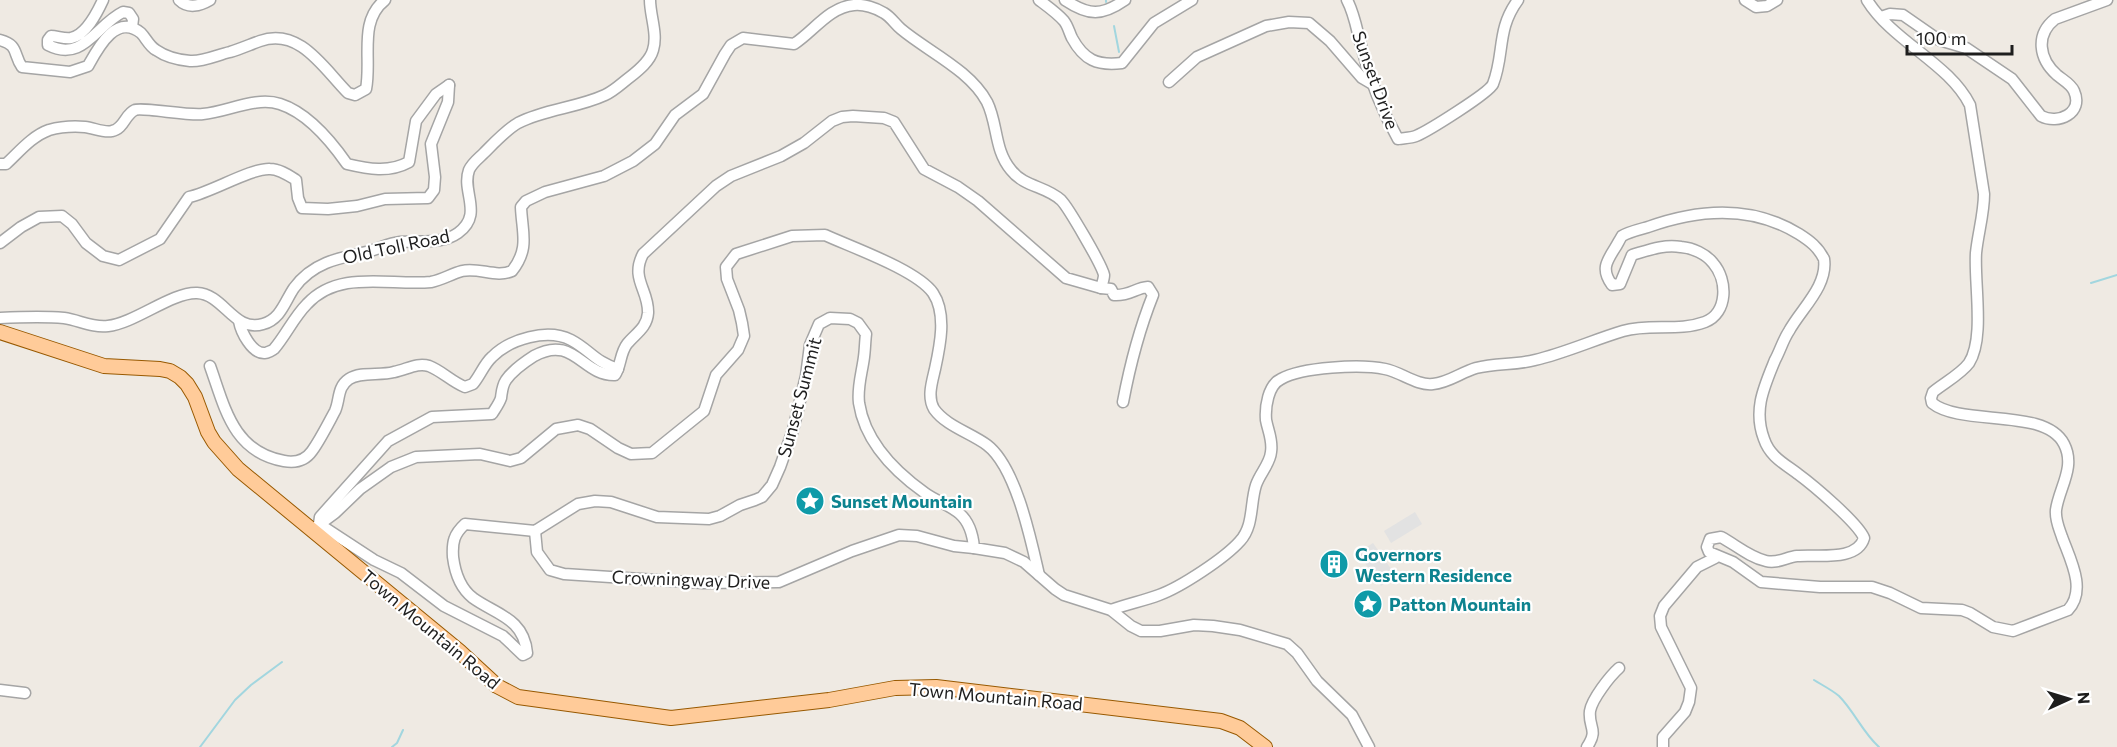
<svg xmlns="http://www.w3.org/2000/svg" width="2117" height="747" font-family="Commissioner,sans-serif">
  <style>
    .parking { fill: #e2e2e2 }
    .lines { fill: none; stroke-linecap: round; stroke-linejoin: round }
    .stream { stroke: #a2d6df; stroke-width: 2 }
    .minor-casing { stroke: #a5a5a5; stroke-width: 13 }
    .major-casing { stroke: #985900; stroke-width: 16 }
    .minor { stroke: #fff; stroke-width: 10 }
    .major { stroke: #ffcb99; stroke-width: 14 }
    .labels { text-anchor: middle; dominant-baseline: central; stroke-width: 4.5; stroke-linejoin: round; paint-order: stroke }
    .street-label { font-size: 18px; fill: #1e1e1e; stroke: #fff }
    .culture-label { font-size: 18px; font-weight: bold; fill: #0d838f; stroke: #fff; text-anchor: start }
  </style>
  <rect width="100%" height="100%" fill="#efeae3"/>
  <g class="parking">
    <polygon points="1415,512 1422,524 1391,543 1384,531"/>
    <polygon points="1373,543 1396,576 1381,586 1358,553"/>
  </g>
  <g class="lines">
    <g class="stream">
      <polyline points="1106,0 1106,2"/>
      <polyline points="1114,26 1119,52"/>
      <polyline points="2091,283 2117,275"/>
      <path d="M 1814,680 C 1822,685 1832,690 1839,696 C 1854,711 1863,733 1879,747"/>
      <polyline points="200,747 235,700 251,685 282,662"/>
      <polyline points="392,747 397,743 403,730"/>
    </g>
    <g class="minor-casing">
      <g id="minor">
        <path d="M 103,0 C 97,13 86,35 71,38 C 64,39 57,36 51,36 L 48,40 L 48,45 C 83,63 96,25 123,12 L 129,13 L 133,19 L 132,27"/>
        <path d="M 179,0 C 188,9 200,6 210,0"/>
        <path d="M 1039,0 C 1047,6 1057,13 1064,21 C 1068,26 1069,32 1072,38 C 1084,60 1097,66 1122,63 L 1154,23 L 1192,0"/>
        <path d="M 1065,0 C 1089,16 1102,16 1125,0"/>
        <path d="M 1347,0 C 1355,15 1357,32 1362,49 C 1370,80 1382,111 1398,139 C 1403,138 1411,138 1416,136 C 1428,131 1489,93 1493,84 C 1505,53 1496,30 1518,0"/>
        <polyline points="1745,0 1756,7 1767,6 1777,0"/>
        <path d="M 1881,17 L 1890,14 L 1903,15 L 1939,40 L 1966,48 L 2012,79 L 2041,116 C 2058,125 2084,113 2074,91 C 2071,84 2063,80 2057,75 C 2039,59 2035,35 2055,19 L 2107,0"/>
        <path d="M 0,40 C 19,45 13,54 22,67 L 70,72 L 88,66 C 98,48 116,13 141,33 C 146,38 149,46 156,50 C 166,57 178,60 190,61 C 203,62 217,55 230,52 C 240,49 249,45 260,41 C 300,27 324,69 348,93 L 355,95 L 366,89 C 372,59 358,21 385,0"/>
        <polyline points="1169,82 1197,57 1266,26 1289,22 1309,23 1330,41 1362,78 1374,85"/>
        <path d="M 0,164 L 6,164 C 19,152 32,136 49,130 C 60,127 73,126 85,127 C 94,128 104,133 112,131 C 124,129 125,114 135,110 C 142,107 189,116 203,114 C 227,112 256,96 280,104 C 308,113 331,141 347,164 C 368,169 389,173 409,162 L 416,121 L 436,94 L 449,85"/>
        <path d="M 0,243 L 21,227 L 39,217 L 62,216 L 72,224 L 86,243 L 103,256 L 119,260 L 160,239 L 189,197 C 212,192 251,168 270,169 C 279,169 288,175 296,180 L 298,198 L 302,208 L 328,209 L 357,206 L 385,199 L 428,198 L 434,190 L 435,177 L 431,144 L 448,102 L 449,85"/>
        <path d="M 0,318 C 21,317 42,316 64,318 C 79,320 92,328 108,326 C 135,323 172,292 197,293 C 224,294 234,333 263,324 C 281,319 285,301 294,288 C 302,277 314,268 326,263 C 340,257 356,255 370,251 C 380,248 390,243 400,242 C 420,240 441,245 458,233 C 484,214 461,192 469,170 C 472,163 479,158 484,153 C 494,143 506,130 518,123 C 545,109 577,108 605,95 C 614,91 622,83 630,77 C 639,70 650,61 653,50 C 658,34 650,16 650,0"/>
        <path d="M 239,321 C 241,332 252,354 265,353 C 267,353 273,350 274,349 C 286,335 294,317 307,304 C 339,269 390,286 431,282 C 442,280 451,274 462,271 C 479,267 496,278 512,271 C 530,248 522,233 521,207 L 526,201 L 545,192 L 604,176 L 633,161 L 655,144 L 675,115 L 703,94 L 725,54 L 731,45 L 743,38 L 794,44 C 813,32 829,7 854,5 C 864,4 876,8 884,13 C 891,17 895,24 901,29 C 927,51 970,70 987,102 C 998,124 994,150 1011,170 C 1024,187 1046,186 1061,200 C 1068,207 1102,265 1104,275 C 1104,279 1102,284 1101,288"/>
        <path d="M 210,366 C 225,408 233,452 284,461 C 295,463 305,461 312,451 C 320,440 328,424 335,411 C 340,400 337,387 349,379 C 361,371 380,376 394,372 C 406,370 417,362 429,366 C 442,371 452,382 465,387 L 473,384 C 480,376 484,364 492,357 C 510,339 547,328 571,340 C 590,350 595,362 618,369"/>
        <path d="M 1123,402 C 1130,365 1139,330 1153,295 L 1148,287 C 1135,288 1130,296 1114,295 L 1111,289 L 1101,288 L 1066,278 L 978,201 L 958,187 L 924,169 L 894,122 L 884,118 L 853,116 L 842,117 L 832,121 L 804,143 L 781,156 L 731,176 L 716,186 L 643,254 C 630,279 649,290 648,313 C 647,328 635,334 627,344 C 620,353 621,366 615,375 C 582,376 574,334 534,356 C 523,363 513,370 506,380 C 502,386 502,391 501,398 C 499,404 495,409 492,414 L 432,417 L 388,441 L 320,517 L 319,524 L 374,560 L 401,573 L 444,606 L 503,636 L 523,655 L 527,653 C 524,618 495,614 473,598 C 460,588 455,573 453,557 C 452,542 454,534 465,524 L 535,531 L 578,504 L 595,501 L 611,502 L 657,517 L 709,519 L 720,516 L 740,505 L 755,500 L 762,497 L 772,485 L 780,467 L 793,430 L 806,376 L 810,345 L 819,324 L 830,318 L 850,319 L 858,323 L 866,334 C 865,342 865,350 864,357 C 862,373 857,387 859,403 C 865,442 894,471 925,493 C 936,501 950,505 960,514 C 969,522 973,536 974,548 L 1005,553 L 1024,562 L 1055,589 L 1064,595 L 1111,610 L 1131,626 L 1141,631 L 1160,631 L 1194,625 L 1213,626 L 1240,630 L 1287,644 L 1297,653 L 1317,681 L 1352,715 L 1369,747"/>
        <path d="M 316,527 L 335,513 L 360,489 L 391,467 L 416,457 L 480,454 L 510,461 L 521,458 L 556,429 L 578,425 L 590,429 L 618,448 L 631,454 L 652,453 L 704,411 L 716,375 L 738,350 L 744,336 L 742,323 L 739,310 L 727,279 L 726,267 L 736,254 L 792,236 L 825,235 C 851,247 917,270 933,293 C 947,314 940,346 935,369 C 932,382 927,397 934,409 C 946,426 971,433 987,445 C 1016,467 1031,540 1039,575"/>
        <polyline points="535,531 537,552 550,570 564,574 703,583 779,582 852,551 899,535 917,536 954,546 974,548"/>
        <path d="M 1111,610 C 1127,604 1143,601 1159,595 C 1181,587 1225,558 1240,541 C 1254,526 1250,503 1256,485 C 1260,473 1270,464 1271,452 C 1273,440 1268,431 1266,420 C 1265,407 1268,385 1281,379 C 1302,367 1361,364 1385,369 C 1401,372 1417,386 1433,384 C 1448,383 1462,372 1476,368 C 1496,363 1516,365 1535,360 C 1565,353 1593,340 1623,331 C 1650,323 1678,332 1705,322 C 1728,313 1728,280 1713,263 C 1706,254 1693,248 1681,247 C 1664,244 1649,250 1632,255 L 1620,284 L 1612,285 C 1601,270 1606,262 1615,248 C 1617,245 1620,239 1622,236 C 1628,232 1641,229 1648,227 C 1698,209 1752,205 1799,234 C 1810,241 1818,247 1824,259 C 1828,286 1801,309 1789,331 C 1783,340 1780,351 1775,360 C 1764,387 1753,410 1764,439 C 1770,457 1785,464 1798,474 C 1813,485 1858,523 1864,538 C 1857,562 1817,554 1797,556 C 1787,557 1777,564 1766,561 C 1749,557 1736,545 1721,537 L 1710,539 L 1707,547 L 1709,552 L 1733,562 L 1761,582 L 1820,587 L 1872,587 L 1890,593 L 1921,608 L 1962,610 L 1970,613 L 1993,627 L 2013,631 L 2068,610 C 2087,590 2070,559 2062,537 C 2059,528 2055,520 2056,510 C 2059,488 2076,467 2064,444 C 2045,407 1962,427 1932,403 L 1931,398 L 1933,392 C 1944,383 1961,374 1969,363 C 1985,338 1974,283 1976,253 C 1978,233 1984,214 1984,194 L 1970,105 C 1949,63 1893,42 1867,0"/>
        <polyline points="0,690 25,693"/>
        <path d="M 1587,747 C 1599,729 1588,728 1590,711 C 1592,699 1610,676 1619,668"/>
        <polyline points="1663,747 1663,737 1685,712 1689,702 1691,688 1661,627 1660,616 1664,606 1697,567 1715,558 1717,556"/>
      </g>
    </g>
    <g class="major-casing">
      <polyline id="major" points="0,332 104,366 160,369 170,371 180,377 187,384 195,397 208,432 214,442 238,469 459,651 497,686 518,697 671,718 829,700 895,688 936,687 1221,721 1240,728 1265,747"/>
    </g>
    <use href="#minor" class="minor"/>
    <use href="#major" class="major"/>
  </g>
  <defs>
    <g id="sight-disc" transform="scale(1.5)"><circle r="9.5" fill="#0f9aa8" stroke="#fff"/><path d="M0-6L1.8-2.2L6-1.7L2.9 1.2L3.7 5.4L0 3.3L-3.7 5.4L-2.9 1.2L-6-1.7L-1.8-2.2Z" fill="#fff"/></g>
    <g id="building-disc" transform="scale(1.5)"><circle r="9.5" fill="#0f9aa8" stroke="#fff"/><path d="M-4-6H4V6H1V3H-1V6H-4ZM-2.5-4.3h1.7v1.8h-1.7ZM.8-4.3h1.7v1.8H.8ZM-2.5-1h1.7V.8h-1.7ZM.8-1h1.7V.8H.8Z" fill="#fff"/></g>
  </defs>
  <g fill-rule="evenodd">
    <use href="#sight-disc" x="810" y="501"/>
    <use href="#building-disc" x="1334" y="564"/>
    <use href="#sight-disc" x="1368" y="604"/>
  </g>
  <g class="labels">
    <g class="street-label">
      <text transform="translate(1376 80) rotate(70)">Sunset Drive</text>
      <text transform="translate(396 246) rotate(-12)">Old Toll Road</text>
      <text transform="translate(799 397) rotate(-75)">Sunset Summit</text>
      <text transform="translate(691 579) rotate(2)">Crowningway Drive</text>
      <text transform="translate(431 629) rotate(40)">Town Mountain Road</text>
      <text transform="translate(996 696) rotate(5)">Town Mountain Road</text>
    </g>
    <g class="culture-label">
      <text x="831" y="501">Sunset Mountain</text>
      <text x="1355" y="554">Governors<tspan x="1355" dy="21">Western Residence</tspan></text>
      <text x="1389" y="604">Patton Mountain</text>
    </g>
  </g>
  <g transform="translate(2069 699) rotate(86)" stroke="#ffffff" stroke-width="4.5" paint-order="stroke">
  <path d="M0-4.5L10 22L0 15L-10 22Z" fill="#1e1e1e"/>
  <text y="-9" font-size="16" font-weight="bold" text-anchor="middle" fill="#1e1e1e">N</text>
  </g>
  <path d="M1907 45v9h105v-9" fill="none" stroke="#1e1e1e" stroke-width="3"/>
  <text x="1916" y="45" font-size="18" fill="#1e1e1e" stroke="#ffffff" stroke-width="4.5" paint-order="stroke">100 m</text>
</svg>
